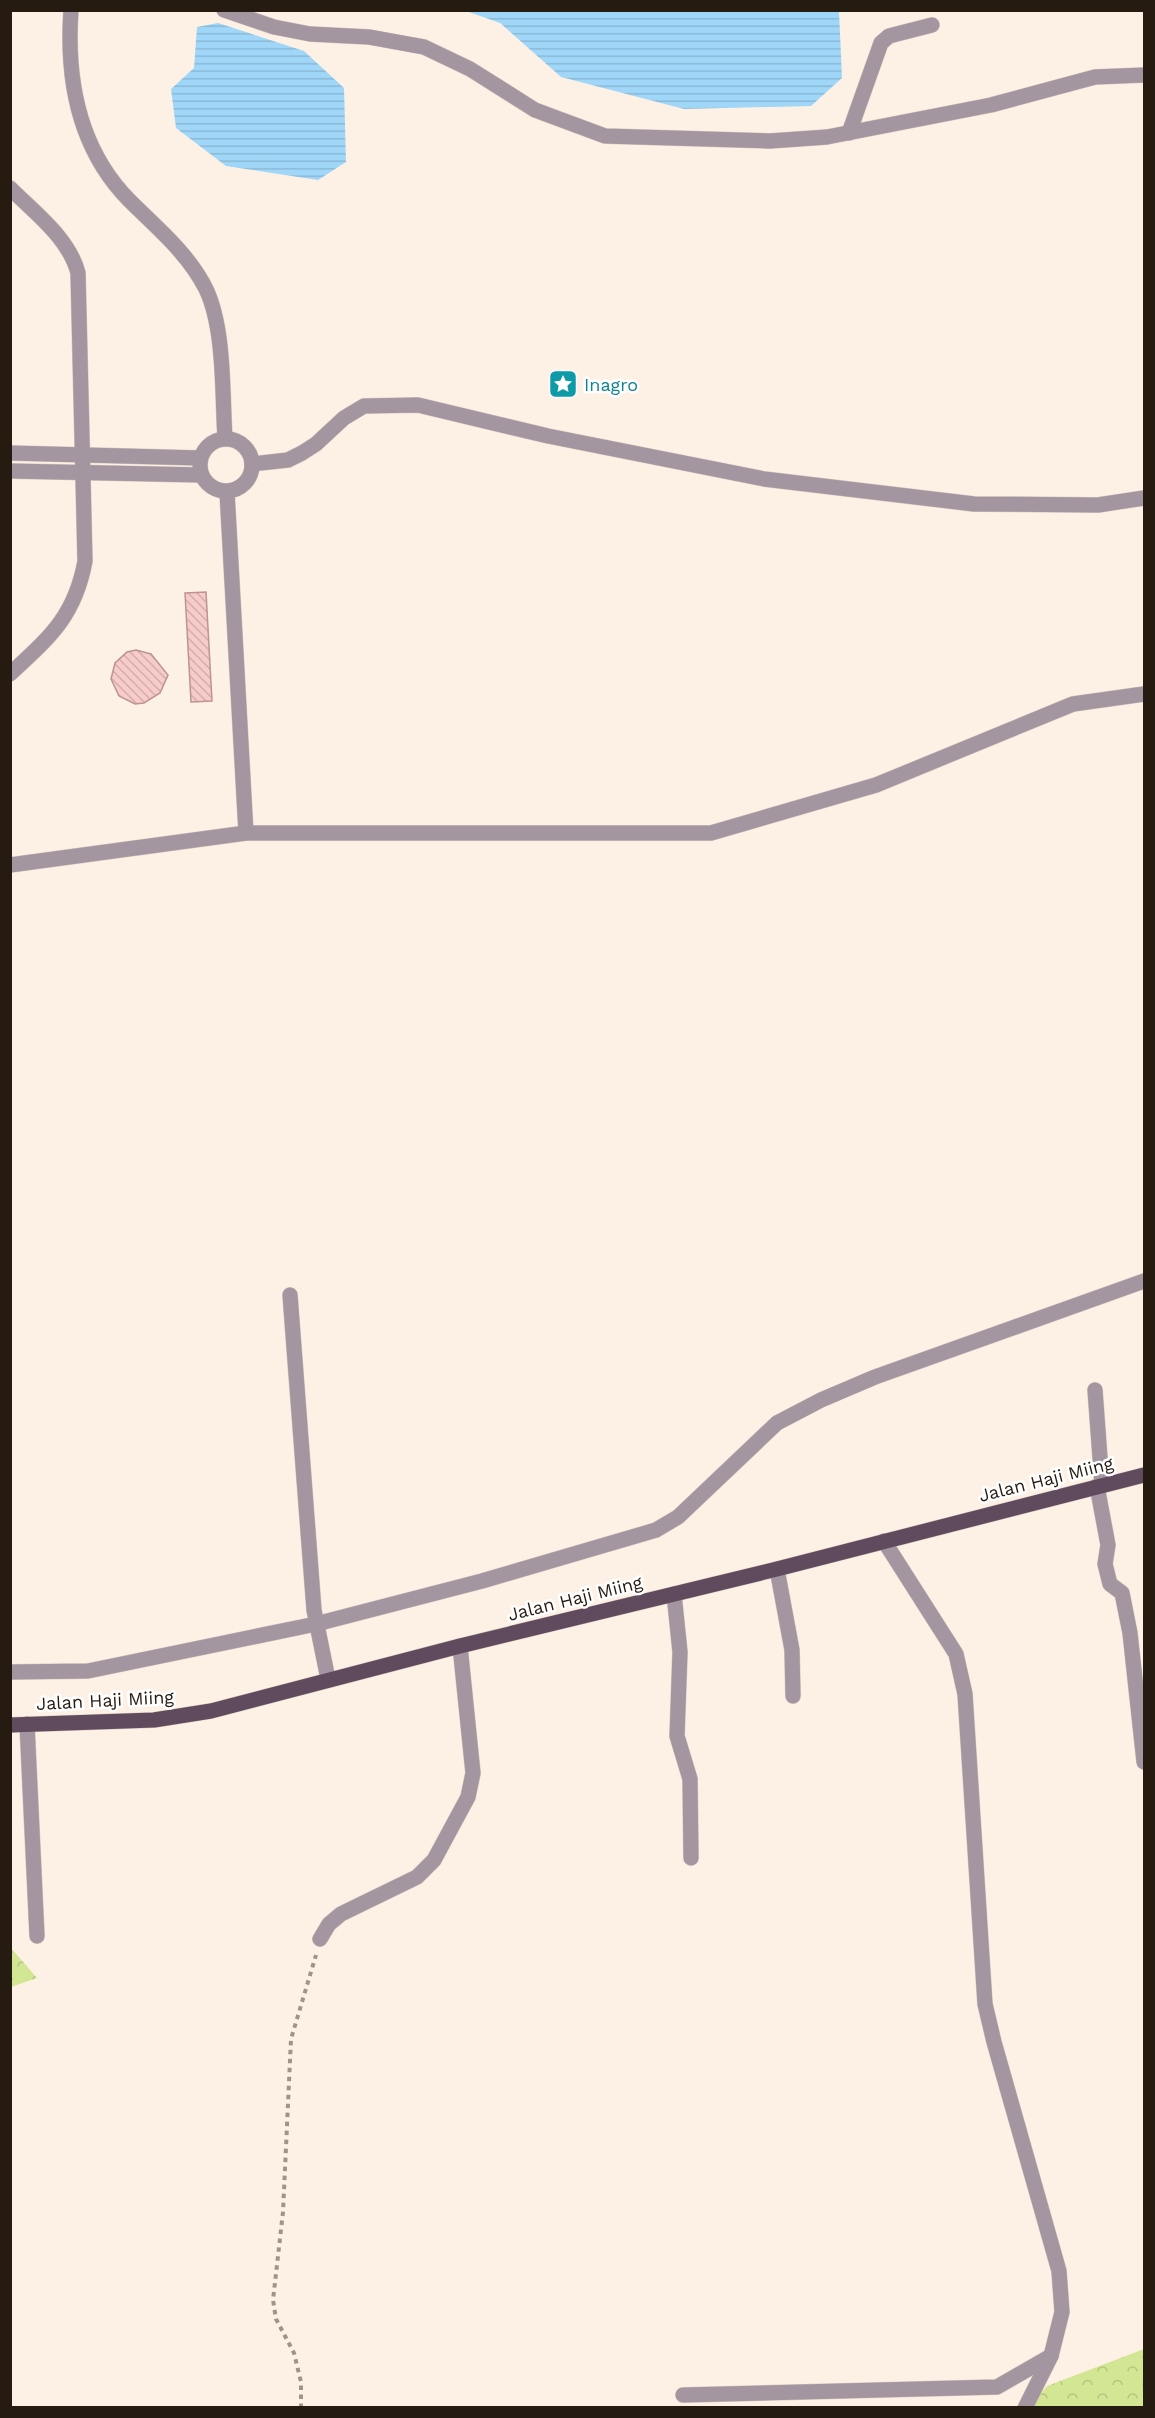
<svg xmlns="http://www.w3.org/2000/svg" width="1155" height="2418" font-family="'Work Sans',sans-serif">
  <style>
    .forest { fill: url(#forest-crowns) }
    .water { fill: url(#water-rules) }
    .building { fill: url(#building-back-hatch); stroke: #bc9492; stroke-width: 1.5 }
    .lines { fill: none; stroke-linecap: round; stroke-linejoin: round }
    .minor-casing { stroke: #d6cac0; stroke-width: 16 }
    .major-casing { stroke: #d6cac0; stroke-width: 16 }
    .path { stroke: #a0948a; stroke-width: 4; stroke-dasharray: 4.5 4.5; stroke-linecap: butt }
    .minor { stroke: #a396a1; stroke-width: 15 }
    .major { stroke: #604a5d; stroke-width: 15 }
    .labels { text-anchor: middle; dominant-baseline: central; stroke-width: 5; stroke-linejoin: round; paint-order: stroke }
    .culture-label { font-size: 18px; fill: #0d838f; stroke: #fff; text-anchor: start }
    .street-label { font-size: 18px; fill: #261b11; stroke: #fff }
  </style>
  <defs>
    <pattern id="forest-crowns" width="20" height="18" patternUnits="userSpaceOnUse" patternTransform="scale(1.5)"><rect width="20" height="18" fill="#d3e693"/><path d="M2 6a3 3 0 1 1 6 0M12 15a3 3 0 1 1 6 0" fill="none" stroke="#b5c57e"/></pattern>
    <pattern id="water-rules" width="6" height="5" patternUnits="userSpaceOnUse" patternTransform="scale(1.5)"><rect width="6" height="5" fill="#a0d7f8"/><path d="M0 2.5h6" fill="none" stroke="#8ab8d4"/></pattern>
    <pattern id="building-back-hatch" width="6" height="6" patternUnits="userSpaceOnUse" patternTransform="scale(1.5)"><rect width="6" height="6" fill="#f6cbc9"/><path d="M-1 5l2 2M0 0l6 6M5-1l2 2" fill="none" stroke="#d3aeac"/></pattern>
  </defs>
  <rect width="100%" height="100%" fill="#fdf1e6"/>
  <g class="forest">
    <polygon points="11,1948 37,1978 11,1987"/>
    <polygon points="1144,2349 1144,2407 1029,2408 1047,2386"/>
  </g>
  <g class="water">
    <polygon points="466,11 839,11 842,78 811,106 684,109 561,77 500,23"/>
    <polygon points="218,23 304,51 344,88 346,162 318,180 226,166 176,128 171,89 194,68 197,27"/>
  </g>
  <g class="building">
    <polygon points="206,592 212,701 191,702 185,593"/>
    <polygon points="136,650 151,654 168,675 160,693 144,703 135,704 119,696 111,679 115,663 127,652"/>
  </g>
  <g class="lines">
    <g class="minor-casing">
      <g id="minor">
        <path d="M 71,10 C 66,80 79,149 129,200 C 157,228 188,253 206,289 C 225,329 222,394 225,438"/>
        <polyline points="224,10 274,27 310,34 369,37 424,47 470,69 535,110 605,136 770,141 827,137 991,105 1095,77 1144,75"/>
        <polyline points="849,133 881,43 889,36 932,25"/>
        <path d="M 10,188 C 35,213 69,238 78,273 L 85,561 C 75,616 50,637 10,674"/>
        <circle cx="226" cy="465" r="26"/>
        <polyline points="10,453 200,458"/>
        <polyline points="252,464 288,460 302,453 316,444 344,418 364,406 418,405 548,436 764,479 974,504 1098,505 1144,498"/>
        <polyline points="10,471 201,475"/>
        <polyline points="227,492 246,833"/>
        <polyline points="10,865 246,833 711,833 876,785 1073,704 1144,694"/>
        <polyline points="290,1295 314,1610 328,1679"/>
        <polyline points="1095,1390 1102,1485"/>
        <polyline points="1097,1486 1108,1545 1105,1564 1110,1584 1122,1593 1130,1633 1144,1762"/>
        <polyline points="884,1541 956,1654 965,1694 985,2004 994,2042 1059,2271 1062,2312 1051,2356 1025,2408"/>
        <polyline points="777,1569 792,1650 793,1696"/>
        <polyline points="674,1594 680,1652 677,1736 690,1779 691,1858"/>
        <polyline points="10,1672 88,1671 316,1624 482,1581 656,1530 678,1517 777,1423 821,1400 875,1377 1144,1281"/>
        <polyline points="27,1724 37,1936"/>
        <polyline points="320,1939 329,1924 341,1914 417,1877 434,1860 468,1797 473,1773 460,1646"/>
        <polyline points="683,2395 997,2387 1051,2356"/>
      </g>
    </g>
    <g class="major-casing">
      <polyline id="major" points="10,1725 154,1720 211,1711 460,1646 777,1569 1144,1475"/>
    </g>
    <polyline class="path" points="301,2408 301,2382 294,2353 276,2319 273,2300 283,2212 291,2039 316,1955"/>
    <use href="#minor" class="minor"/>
    <use href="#major" class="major"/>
  </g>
  <defs>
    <g id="sight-square" transform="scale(1.5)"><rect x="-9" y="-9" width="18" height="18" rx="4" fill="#0f9aa8" stroke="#fff"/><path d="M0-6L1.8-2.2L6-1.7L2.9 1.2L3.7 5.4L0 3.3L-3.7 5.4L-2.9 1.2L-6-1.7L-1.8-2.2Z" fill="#fff"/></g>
  </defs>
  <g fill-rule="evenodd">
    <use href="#sight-square" x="563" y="384"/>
  </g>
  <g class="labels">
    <g class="culture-label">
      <text x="584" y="384">Inagro</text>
    </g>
    <g class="street-label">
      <text transform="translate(1046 1479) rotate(-14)">Jalan Haji Miing</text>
      <text transform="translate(575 1598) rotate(-14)">Jalan Haji Miing</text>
      <text transform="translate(105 1700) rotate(-3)">Jalan Haji Miing</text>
    </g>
  </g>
  <rect width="1155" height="2418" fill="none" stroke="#261b11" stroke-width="24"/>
</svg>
